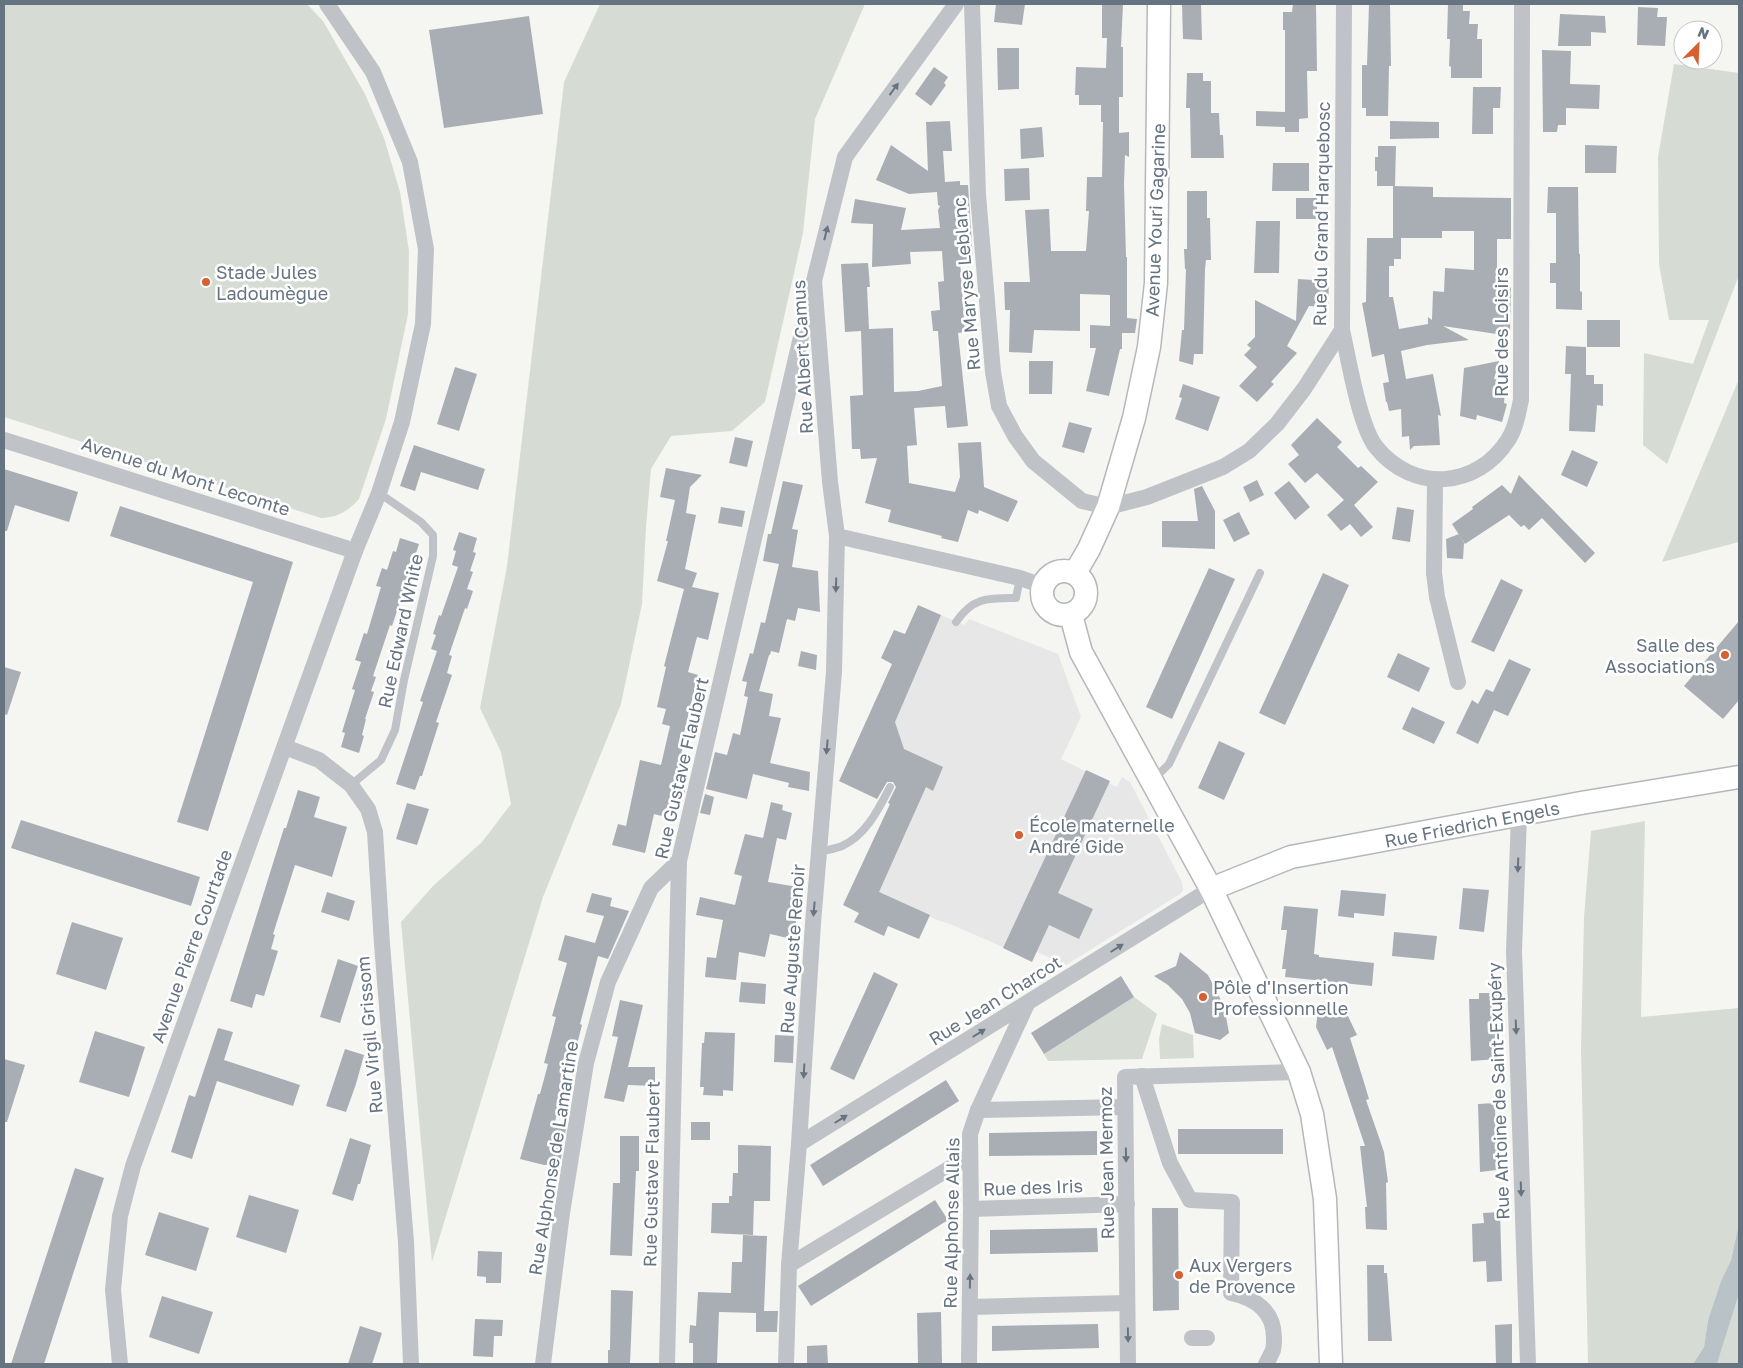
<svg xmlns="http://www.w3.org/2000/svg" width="1743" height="1368" font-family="'Golos Text',sans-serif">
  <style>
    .built { fill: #e6e7e6 }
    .green { fill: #d6dcd4 }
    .water { fill: #b9c3c7 }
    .building { fill: #a8aeb4 }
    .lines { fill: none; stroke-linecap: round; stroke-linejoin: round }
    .secondary-casing { stroke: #b4b8bc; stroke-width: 25 }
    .lane { stroke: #bfc2c6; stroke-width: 8 }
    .street { stroke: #bfc2c6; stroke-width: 16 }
    .secondary { stroke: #fff; stroke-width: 22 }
    .oneway { fill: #667481 }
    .poi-dot { fill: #d75f30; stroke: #fff; stroke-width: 2 }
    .labels { text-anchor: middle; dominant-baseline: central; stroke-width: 5; stroke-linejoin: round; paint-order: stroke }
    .street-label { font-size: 18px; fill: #667481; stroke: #fff }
    .poi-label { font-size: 18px; fill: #667481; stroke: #fff; text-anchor: start }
  </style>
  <rect width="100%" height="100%" fill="#f5f6f2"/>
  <polygon class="built" points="941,615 965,625 969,619 1058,654 1081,717 1061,759 1117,787 1122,777 1130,782 1182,882 1183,890 1180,894 1066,965 1037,952 1030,959 950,924 937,920 859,884 908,770 864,748 928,618"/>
  <g class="green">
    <path d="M 4,4 L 307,4 L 323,21 L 365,94 L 384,138 L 400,192 L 409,251 L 408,314 L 386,419 L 359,499 C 347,512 338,517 321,518 L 4,417 Z"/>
    <polygon points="600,4 865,4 815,119 803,233 765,402 732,431 671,436 651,469 646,527 642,604 621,704 543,897 432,1262 401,922 433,886 482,842 511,804 501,752 480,708 507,566 564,82"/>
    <polygon points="1674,64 1739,73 1739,275 1667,464 1643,445 1644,353 1693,364 1709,320 1669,320 1659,264 1658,157"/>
    <polygon points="1739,379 1739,542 1662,562"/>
    <polygon points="1645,821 1641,1017 1739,1008 1739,1223 1731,1260 1721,1281 1708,1320 1704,1347 1693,1364 1588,1364 1581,1049 1584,917 1591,831"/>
    <polygon points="1134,997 1157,1014 1142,1059 1048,1061 1044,1054"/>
    <polygon points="1162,1024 1193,1035 1194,1058 1160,1059 1159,1039"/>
    <polygon points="1739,1294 1739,1364 1717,1364"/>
  </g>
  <polygon class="water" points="1739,1223 1739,1294 1717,1364 1693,1364 1704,1347 1708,1320 1721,1281 1731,1260"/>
  <g class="building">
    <polygon points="996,4 1025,4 1022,25 994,22"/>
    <polygon points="1102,4 1123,4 1121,47 1123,47 1123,97 1119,97 1119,133 1129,132 1129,157 1125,155 1124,184 1126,257 1127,257 1127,318 1137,319 1135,333 1122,333 1122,349 1120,349 1109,396 1086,391 1096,348 1090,348 1090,325 1110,326 1110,295 1080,294 1080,331 1034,330 1032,353 1009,352 1010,310 1005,310 1004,282 1030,282 1025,210 1049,209 1051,251 1086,251 1089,211 1086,211 1087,177 1102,177 1103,122 1101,122 1101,105 1079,105 1079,95 1075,95 1076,67 1106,68 1107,38 1102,38"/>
    <polygon points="1182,4 1201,4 1202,40 1183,39"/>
    <polygon points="1293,4 1316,4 1317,71 1307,71 1308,118 1299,119 1299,132 1285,132 1285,127 1256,126 1256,111 1285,112 1285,30 1283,30 1283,12 1292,12"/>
    <polygon points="1369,4 1390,4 1391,66 1389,66 1388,116 1366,116 1366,108 1362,108 1362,65 1367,65"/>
    <polygon points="1448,4 1463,4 1463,11 1470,11 1469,24 1478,24 1477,39 1482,39 1482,78 1451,78 1451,67 1449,66 1450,39 1447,39"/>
    <polygon points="1638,7 1658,8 1657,17 1667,17 1665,46 1637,45"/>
    <polygon points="1560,14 1605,16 1606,33 1591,32 1591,46 1558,46"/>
    <polygon points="529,16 543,114 444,128 429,30"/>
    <polygon points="997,48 1019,48 1019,89 998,90"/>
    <polygon points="1542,50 1571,51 1570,84 1600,85 1599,109 1566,108 1566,125 1558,125 1557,132 1543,132"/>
    <polygon points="934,67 948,77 944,83 946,85 931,106 915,94"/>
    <polygon points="1187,73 1203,73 1203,81 1211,81 1211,113 1219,113 1220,135 1223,135 1224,158 1191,158 1190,108 1186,108"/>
    <polygon points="1473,87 1501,87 1500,108 1493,108 1493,134 1472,134"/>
    <polygon points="950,121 952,151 943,151 945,182 960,181 960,185 968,185 973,260 960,261 965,332 958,333 968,426 947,428 945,406 914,408 917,445 907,446 909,483 955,492 960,477 958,443 981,442 984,487 1018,501 1008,522 979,510 978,514 968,510 958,542 941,538 942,536 888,522 891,510 865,503 877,458 861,459 860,449 852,449 850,396 863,395 861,331 845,332 841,264 868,263 870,287 867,287 869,329 893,328 894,392 918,391 942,386 938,331 933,331 931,311 940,310 938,282 944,281 942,251 910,252 911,264 872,267 873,224 851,223 855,199 906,208 901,230 940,228 938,210 940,206 938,205 937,192 909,194 876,180 891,145 928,171 926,122"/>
    <polygon points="1390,121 1439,122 1439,138 1390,139"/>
    <polygon points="1042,127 1044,157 1021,159 1020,129"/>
    <polygon points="1585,145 1617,146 1616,173 1585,173"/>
    <polygon points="1378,146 1396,146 1395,186 1377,186 1377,171 1375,171 1375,157 1378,157"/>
    <polygon points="1273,163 1309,163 1309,191 1272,191"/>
    <polygon points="1029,168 1030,200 1005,201 1004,169"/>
    <polygon points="1393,186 1433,187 1433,197 1511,198 1511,239 1497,239 1497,286 1511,287 1510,336 1443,326 1469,340 1427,345 1401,351 1406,379 1433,374 1441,416 1438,415 1440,445 1414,446 1410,450 1409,436 1402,437 1401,409 1389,411 1387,402 1386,402 1383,383 1389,382 1384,354 1372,357 1362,303 1366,302 1367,238 1401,238 1401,259 1394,259 1394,266 1389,266 1389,297 1393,297 1399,329 1428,324 1428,317 1432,320 1433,291 1444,292 1445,268 1474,270 1474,231 1442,231 1442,238 1393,238"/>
    <polygon points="1548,187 1578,187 1579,254 1580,254 1580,291 1582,292 1582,310 1556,309 1556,283 1550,283 1550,263 1556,263 1556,213 1547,213"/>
    <polygon points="1187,191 1207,191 1207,218 1210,218 1211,260 1206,260 1205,269 1203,354 1194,354 1193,365 1179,361 1182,330 1184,330 1186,269 1185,269 1184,249 1187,249"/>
    <rect x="1296" y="198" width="21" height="21"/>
    <polygon points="1256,221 1280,221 1279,273 1254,273"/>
    <polygon points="1298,279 1329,281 1328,307 1309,306 1287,346 1297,353 1271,382 1274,384 1257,402 1239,386 1257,367 1244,355 1251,348 1247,345 1255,337 1255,300 1296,321"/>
    <rect x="1587" y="320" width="33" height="27"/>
    <polygon points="1566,346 1586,347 1586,375 1594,375 1594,384 1603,384 1603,406 1597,405 1595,432 1569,431 1571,374 1565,374"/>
    <polygon points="1029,361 1053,361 1052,394 1029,394"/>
    <polygon points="1499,361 1494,379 1506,380 1504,403 1507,404 1502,422 1477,415 1476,420 1460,416 1464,368"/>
    <polygon points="455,367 477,374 459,431 437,424"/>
    <polygon points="1183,384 1220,397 1208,431 1175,419 1182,398 1179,397"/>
    <polygon points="1317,418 1342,442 1337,447 1358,468 1361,466 1378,482 1354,505 1373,527 1361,537 1350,524 1341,531 1327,515 1344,500 1317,473 1305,483 1288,464 1299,455 1291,445"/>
    <polygon points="1069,422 1092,428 1084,453 1062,447"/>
    <polygon points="735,437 753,441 747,467 729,463"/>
    <polygon points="414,445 485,469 478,490 421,472 415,491 400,486"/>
    <polygon points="1572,450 1598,462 1587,487 1561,475"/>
    <polygon points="666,468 702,475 690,487 686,513 696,515 685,569 697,573 692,587 719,593 708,640 697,637 688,672 698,675 684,733 686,734 673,787 685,790 681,808 676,807 673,819 654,814 645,853 612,845 618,824 626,826 640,760 661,765 670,726 662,724 666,709 657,707 666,667 664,666 684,589 657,581 668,541 666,541 675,500 660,497"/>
    <polygon points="4,469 78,492 69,522 15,505 7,531 4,531"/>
    <polygon points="1519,475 1595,553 1585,563 1542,518 1529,530 1524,525 1521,527 1509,515 1465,544 1452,524 1473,509 1472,507 1502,485 1511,494"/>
    <polygon points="1257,480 1264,495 1250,502 1243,487"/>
    <polygon points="783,481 803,485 792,529 798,530 792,567 818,571 820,612 798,608 795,621 787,619 779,653 771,651 770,655 769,655 759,691 773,694 769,716 781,718 770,763 810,772 809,791 788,787 789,783 753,774 747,799 706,789 715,752 727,755 733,733 740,735 748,697 744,696 747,682 742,681 750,653 753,654 761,622 765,623 779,564 763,561 768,534 771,534"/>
    <polygon points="1289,481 1310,507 1295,520 1274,493"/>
    <polygon points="1202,486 1215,511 1215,549 1162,547 1162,521 1198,521 1194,489"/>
    <polygon points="120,506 293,562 208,831 177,822 253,582 110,536"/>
    <polygon points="721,507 745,511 742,527 718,523"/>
    <polygon points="1397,507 1414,510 1410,542 1392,539"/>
    <polygon points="1239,512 1250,534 1234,542 1223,520"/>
    <polygon points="459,532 477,538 473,552 476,553 470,571 473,572 467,589 473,591 467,609 465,608 449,655 452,656 447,673 452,675 436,722 439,723 422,776 420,776 415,790 396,784 423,702 420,701 437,651 431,649 436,635 433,634 439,615 441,616 458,567 452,565 456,551 453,550"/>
    <polygon points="1459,534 1464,543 1463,559 1447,558 1446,539"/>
    <polygon points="400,538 419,544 392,626 390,625 373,676 376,677 371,691 374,692 365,719 366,719 362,735 364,736 359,753 341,747 345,733 342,732 355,690 352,689 361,662 355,660 364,633 367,634 381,587 376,586 382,568 387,570 393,551 396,552"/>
    <polygon points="1209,568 1235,579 1172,719 1146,707"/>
    <polygon points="1323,573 1349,585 1285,725 1259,713"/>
    <polygon points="1501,579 1523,590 1494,652 1471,642"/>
    <polygon points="918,605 941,615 895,722 904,749 943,767 933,791 926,787 879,892 930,915 919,939 888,926 884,936 854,922 859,913 843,905 890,804 888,803 896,787 893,782 887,782 877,799 839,781 892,664 881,658 894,630 905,634"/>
    <polygon points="1739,621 1739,700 1723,719 1684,686"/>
    <polygon points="801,651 817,655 816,670 798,666"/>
    <polygon points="1398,653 1430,668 1419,692 1387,677"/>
    <polygon points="1509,659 1531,669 1508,716 1494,710 1478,744 1456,733 1472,700 1478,704 1486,689 1493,692"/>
    <polygon points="4,667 21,672 7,715 4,714"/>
    <polygon points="1412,707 1445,722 1434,744 1402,729"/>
    <polygon points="1219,741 1245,753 1224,800 1198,788"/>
    <polygon points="1086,770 1110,781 1058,893 1093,909 1079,939 1049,925 1032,962 1003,948"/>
    <polygon points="298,790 320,797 314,817 347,827 332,877 295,865 273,934 275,935 271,949 278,951 264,996 256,994 252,1008 230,1001 284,828 286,828"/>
    <polygon points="705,794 714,797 710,815 700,813"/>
    <polygon points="771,802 783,805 782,810 792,813 786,840 777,838 768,882 804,888 792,939 770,934 765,957 739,952 736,980 705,977 707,957 716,958 723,920 696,915 700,897 735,905 742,876 734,874 745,834 763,838"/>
    <polygon points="407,803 429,809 417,845 396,839"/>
    <polygon points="21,820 200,877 191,906 11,848"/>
    <polygon points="1463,888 1489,890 1484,932 1459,929"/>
    <polygon points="1341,890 1386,894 1384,916 1354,913 1354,918 1338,916"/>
    <polygon points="327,892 355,901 349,921 321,912"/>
    <polygon points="592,893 612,898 610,906 629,911 608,959 598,956 580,1024 582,1025 576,1048 572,1047 562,1084 565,1085 554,1125 566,1128 560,1164 544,1165 520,1159 538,1094 540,1094 548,1064 544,1063 556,1017 552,1016 567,963 558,960 565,935 595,943 604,916 586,912"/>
    <polygon points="1284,906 1318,909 1314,954 1319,955 1319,957 1374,963 1372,986 1285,977 1286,969 1282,969 1287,930 1281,930"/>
    <polygon points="72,922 123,938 106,990 56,974"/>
    <polygon points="1394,932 1437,936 1434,960 1392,956"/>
    <polygon points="1180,952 1208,975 1224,1006 1229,1033 1220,1040 1195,1033 1190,1013 1182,999 1168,985 1154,976 1176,966"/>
    <polygon points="338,959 358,966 340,1023 320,1017"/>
    <polygon points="874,972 898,984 854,1080 830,1069"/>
    <polygon points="1121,976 1134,997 1044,1054 1031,1033"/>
    <polygon points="741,982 766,984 765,1004 739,1002"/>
    <polygon points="1479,993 1497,993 1498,1059 1471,1061 1469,999 1479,999"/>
    <polygon points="620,1000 643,1005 628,1067 655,1067 655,1086 628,1085 624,1102 604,1098 618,1037 612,1036"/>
    <polygon points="1318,1011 1347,1014 1357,1035 1350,1038 1363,1079 1369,1099 1366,1100 1384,1152 1388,1182 1386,1183 1387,1230 1366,1229 1365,1207 1367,1207 1360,1146 1365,1146 1332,1047 1327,1050 1316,1027"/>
    <polygon points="218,1028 233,1032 224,1060 300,1085 293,1106 217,1081 192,1159 171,1152 189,1095 195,1097"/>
    <polygon points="95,1031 145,1047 129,1097 79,1082"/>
    <polygon points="705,1032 735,1033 733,1091 723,1090 723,1096 703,1095 704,1087 700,1087 702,1043 704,1043"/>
    <polygon points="775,1035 794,1036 793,1063 774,1062"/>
    <polygon points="345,1049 364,1055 356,1084 346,1112 326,1106"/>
    <polygon points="4,1059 25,1065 7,1122 4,1122"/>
    <polygon points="946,1080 959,1101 823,1186 810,1165"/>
    <polygon points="1495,1103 1496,1170 1480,1172 1478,1104"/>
    <rect x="691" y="1122" width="19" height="18"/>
    <rect x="1178" y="1129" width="105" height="25"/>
    <polygon points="1097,1131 1097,1155 989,1156 989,1133"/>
    <polygon points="620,1136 639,1136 639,1171 636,1171 632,1256 610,1255 613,1183 620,1183"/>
    <polygon points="350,1138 371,1145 360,1184 358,1184 353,1201 332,1194"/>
    <polygon points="738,1145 771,1146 770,1201 754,1201 753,1235 711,1233 712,1203 729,1203 729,1196 732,1196 733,1173 738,1173"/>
    <polygon points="75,1168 104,1178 44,1364 11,1364"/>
    <polygon points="249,1195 299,1210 286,1253 236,1237"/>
    <polygon points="935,1200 948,1220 811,1306 798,1286"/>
    <polygon points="1152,1208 1178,1208 1179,1310 1153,1311"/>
    <polygon points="159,1212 209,1228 196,1271 145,1255"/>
    <polygon points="1500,1212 1502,1281 1487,1282 1486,1261 1473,1262 1472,1224 1484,1223 1483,1213"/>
    <polygon points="1097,1228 1098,1252 990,1254 990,1230"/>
    <polygon points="743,1235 767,1236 764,1311 778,1311 777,1332 756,1332 756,1313 719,1312 717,1364 693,1364 693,1343 689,1343 690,1325 696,1326 698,1292 731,1293 732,1262 742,1262"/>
    <polygon points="478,1251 502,1252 501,1283 486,1283 486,1277 477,1276"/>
    <polygon points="1367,1265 1384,1265 1384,1273 1387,1273 1392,1341 1368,1341"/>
    <polygon points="611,1290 633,1291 630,1364 608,1364 608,1350 610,1350"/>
    <polygon points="162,1296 213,1312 199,1354 149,1337"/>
    <polygon points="941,1312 942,1364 918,1364 917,1313"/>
    <polygon points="475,1319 503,1320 502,1336 494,1336 493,1357 473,1356"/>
    <polygon points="1098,1324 1099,1348 992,1351 992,1326"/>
    <polygon points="1512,1324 1512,1364 1496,1364 1495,1325"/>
    <polygon points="360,1326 382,1333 376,1352 372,1364 348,1364"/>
    <polygon points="827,1345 828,1364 807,1364 807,1346"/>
  </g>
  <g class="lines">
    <g class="secondary-casing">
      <g id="secondary">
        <circle cx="1064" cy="593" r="22"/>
        <polyline points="1075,573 1089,549 1108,507 1134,418 1149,347 1156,283 1159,4"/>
        <polyline points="1071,615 1081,652 1211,889 1299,1072 1312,1114 1325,1199 1331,1364"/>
        <polyline points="1211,889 1291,857 1581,803 1739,777"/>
      </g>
    </g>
    <g class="lane">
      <path d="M 956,622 C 973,597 988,598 1016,598 L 1020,578"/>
      <polyline points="1154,779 1169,764 1260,573"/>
      <polyline points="351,785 381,760 395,730 404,680 433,556 433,535 421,522 379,493"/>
      <path d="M 819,852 C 826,850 835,849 842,846 C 866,835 878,810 890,787"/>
    </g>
    <g class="street">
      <polyline points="956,4 845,157 814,281 830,482 837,536 1020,578 1043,586"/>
      <polyline points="972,4 978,195 993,372 999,406 1015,436 1033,461 1082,501 1108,507 1147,497 1223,467 1249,451 1277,424 1304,389 1342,330 1344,4"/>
      <path d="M 1342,330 C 1349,360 1359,425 1376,447 C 1413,493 1477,489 1508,440 C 1516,428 1518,413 1521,400 L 1522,4"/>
      <polyline points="4,440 355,551"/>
      <polyline points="1435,480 1434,573 1437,597 1458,682"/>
      <polyline points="285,747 319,760 351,785 368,809 375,832 382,944 406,1242 411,1364"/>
      <polyline points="1519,816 1514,951 1528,1364"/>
      <path d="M 1142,1076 L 1170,1163 L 1190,1200 L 1232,1202 L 1231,1293 C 1255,1298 1274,1311 1274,1338 C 1274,1342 1274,1346 1273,1350 C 1271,1355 1268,1360 1266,1364"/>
      <polyline points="978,1110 1125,1107"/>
      <polyline points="799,1144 1211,889"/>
      <polyline points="971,1209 1127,1204"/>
      <polyline points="789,1265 970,1156"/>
      <polyline points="970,1307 1127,1303"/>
      <polyline points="1192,1338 1207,1338"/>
      <polyline points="120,1364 113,1290 120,1216 133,1166 355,551 379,493 402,422 423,324 426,249 410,162 373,72 327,4"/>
      <polyline points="543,1364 562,1213 586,1063 608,982 651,888 679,861"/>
      <polyline points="667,1364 679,861 814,281"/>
      <polyline points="786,1364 789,1265 799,1144 813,923 834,672 837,536"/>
      <polyline points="969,1364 971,1209 970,1134 978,1110 1027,1004"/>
      <polyline points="1128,1364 1125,1077 1299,1072"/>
    </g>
    <use href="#secondary" class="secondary"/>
  </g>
  <defs><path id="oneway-solid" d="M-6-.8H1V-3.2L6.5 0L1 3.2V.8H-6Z" transform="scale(1.25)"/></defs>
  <g class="oneway">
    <use href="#oneway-solid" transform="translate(894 89) rotate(-54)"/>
    <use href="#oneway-solid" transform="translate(826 233) rotate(-76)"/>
    <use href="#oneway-solid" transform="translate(836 585) rotate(92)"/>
    <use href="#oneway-solid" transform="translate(827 747) rotate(95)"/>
    <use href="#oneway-solid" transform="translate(1518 865) rotate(92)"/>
    <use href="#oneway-solid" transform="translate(814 909) rotate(95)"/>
    <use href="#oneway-solid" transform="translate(1117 948) rotate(-32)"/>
    <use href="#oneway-solid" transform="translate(1516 1027) rotate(88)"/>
    <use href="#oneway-solid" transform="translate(979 1033) rotate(-32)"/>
    <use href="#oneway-solid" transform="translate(804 1071) rotate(93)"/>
    <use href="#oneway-solid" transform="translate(841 1119) rotate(-32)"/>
    <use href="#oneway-solid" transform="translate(1126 1155) rotate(89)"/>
    <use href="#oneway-solid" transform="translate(1521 1189) rotate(88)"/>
    <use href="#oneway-solid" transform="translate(970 1281) rotate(-89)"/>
    <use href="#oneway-solid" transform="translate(1128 1335) rotate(89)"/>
  </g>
  <g class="poi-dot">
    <circle cx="206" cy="282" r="5"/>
    <circle cx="1725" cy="655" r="5"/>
    <circle cx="1019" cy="835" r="5"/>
    <circle cx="1203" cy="997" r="5"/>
    <circle cx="1179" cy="1275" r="5"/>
  </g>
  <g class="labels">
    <g class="street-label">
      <text transform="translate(1321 214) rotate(-89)">Rue du Grand Harquebosc</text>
      <text transform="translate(1155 220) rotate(-88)">Avenue Youri Gagarine</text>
      <text transform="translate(966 284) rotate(-95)">Rue Maryse Leblanc</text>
      <text transform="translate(1501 332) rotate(-90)">Rue des Loisirs</text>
      <text transform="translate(802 357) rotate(-93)">Rue Albert Camus</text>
      <text transform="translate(186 476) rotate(18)">Avenue du Mont Lecomte</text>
      <text transform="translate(400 631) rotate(-78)">Rue Edward White</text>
      <text transform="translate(681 768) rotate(-77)">Rue Gustave Flaubert</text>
      <text transform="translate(1472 824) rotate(-11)">Rue Friedrich Engels</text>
      <text transform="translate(191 946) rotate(-70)">Avenue Pierre Courtade</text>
      <text transform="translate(792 949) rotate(-86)">Rue Auguste Renoir</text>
      <text transform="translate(995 1000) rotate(-32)">Rue Jean Charcot</text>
      <text transform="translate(369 1035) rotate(-95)">Rue Virgil Grissom</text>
      <text transform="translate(1498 1091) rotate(-92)">Rue Antoine de Saint-Exupéry</text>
      <text transform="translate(553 1158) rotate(-81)">Rue Alphonse de Lamartine</text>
      <text transform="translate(1106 1163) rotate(-91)">Rue Jean Mermoz</text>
      <text transform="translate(651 1174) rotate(-89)">Rue Gustave Flaubert</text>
      <text transform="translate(1033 1187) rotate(-2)">Rue des Iris</text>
      <text transform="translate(951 1223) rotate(-89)">Rue Alphonse Allais</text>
    </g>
    <g class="poi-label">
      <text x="216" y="272">Stade Jules<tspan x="216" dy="21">Ladoumègue</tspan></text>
      <text x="1715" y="645" text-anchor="end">Salle des<tspan x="1715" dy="21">Associations</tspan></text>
      <text x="1029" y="825">École maternelle<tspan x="1029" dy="21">André Gide</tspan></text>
      <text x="1213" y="987">Pôle d'Insertion<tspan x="1213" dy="21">Professionnelle</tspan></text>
      <text x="1189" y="1265">Aux Vergers<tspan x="1189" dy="21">de Provence</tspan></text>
    </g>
  </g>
  <rect width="1743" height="1368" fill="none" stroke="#667481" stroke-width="10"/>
  <g transform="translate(1698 45) rotate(24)"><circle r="24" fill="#ffffff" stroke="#c2c7cd"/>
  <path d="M0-4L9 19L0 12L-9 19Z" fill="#d75f30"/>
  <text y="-8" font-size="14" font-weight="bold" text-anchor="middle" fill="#667481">N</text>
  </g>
</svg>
